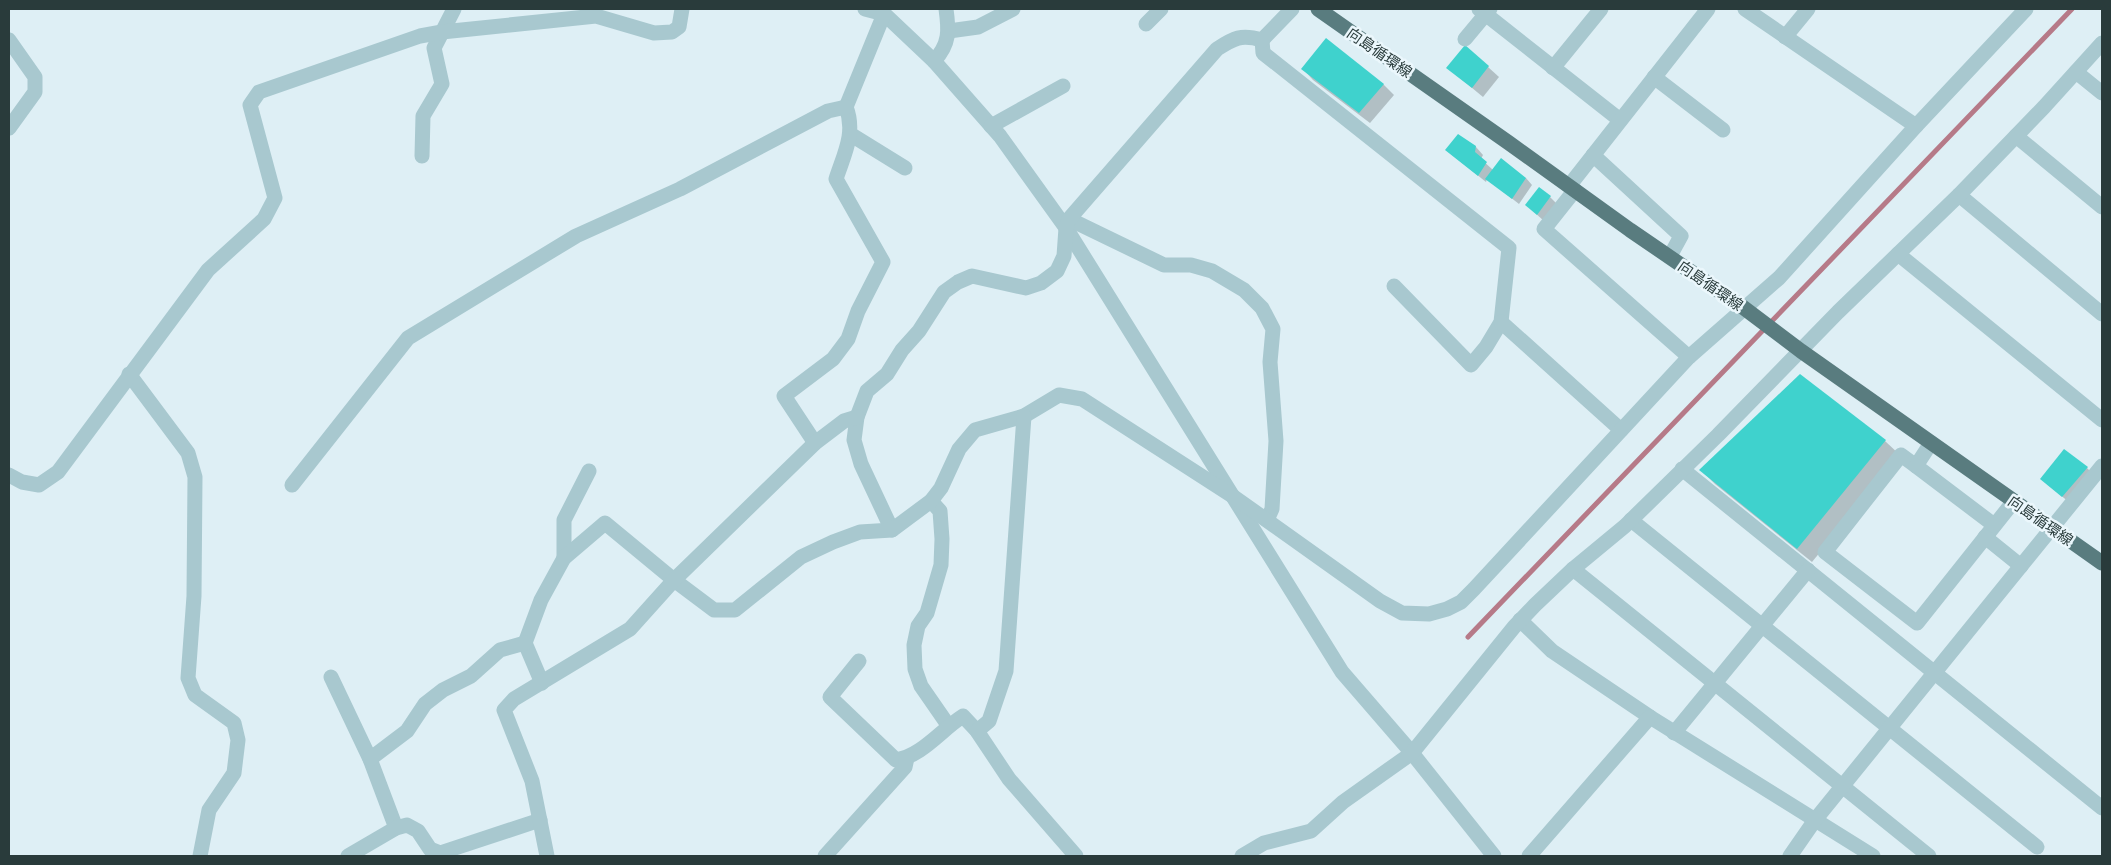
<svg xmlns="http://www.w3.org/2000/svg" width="2111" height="865" font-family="'Golos Text','Noto Sans JP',sans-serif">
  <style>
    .shadow { fill: #0003 }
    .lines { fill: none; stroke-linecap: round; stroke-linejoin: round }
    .stream { stroke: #b67a88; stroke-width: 5 }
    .building { fill: #3fd2cd }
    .minor { stroke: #a8c8cf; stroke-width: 15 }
    .major { stroke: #597c7f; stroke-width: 15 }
    .labels { text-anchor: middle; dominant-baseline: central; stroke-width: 5; stroke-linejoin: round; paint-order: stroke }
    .street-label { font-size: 15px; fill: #293b3b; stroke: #ebf7fc }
  </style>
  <rect width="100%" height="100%" fill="#deeff5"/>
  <g class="shadow">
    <polygon points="1488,67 1499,77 1483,97 1448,68"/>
    <polygon points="1303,69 1383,84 1394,95 1370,123 1313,80"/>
    <polygon points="1476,147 1483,155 1481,159 1493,170 1526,178 1532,185 1519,204 1487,179 1486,182 1446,150"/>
    <polygon points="1550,197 1557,204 1544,221 1534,212"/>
    <polygon points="1800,376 1885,441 1900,455 1812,562 1715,484 1701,470"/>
    <polygon points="2087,468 2094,475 2070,503 2041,479"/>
  </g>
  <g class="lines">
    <polyline class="stream" points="1468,637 2072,9"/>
  </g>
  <g class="building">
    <polygon points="1326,38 1384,84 1359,113 1301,69"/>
    <polygon points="1465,45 1489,66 1472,88 1446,68"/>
    <polygon points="1458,134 1476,146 1475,152 1487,162 1478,176 1445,150"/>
    <polygon points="1501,158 1526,178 1512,199 1485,179"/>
    <polygon points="1539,187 1551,196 1537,215 1525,205"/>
    <polygon points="1800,374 1886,440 1797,549 1699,470"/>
    <polygon points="2064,449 2088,467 2062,497 2040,479"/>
  </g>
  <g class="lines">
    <g class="minor">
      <polyline points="879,9 934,61 1000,136 1066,228 1342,672 1412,753 1494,856"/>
      <polyline points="1479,9 1620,120"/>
      <polyline points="1745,9 1916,126"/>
      <polyline points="1146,24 1161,9"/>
      <polyline points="949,31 978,27 1013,9"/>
      <polyline points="1785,37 1808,9"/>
      <polyline points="1465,39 1490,9"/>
      <polyline points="9,40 35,77 35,92 9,128"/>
      <polyline points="1262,40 1263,53 1509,248 1501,322 1486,347 1471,365 1394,286"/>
      <path d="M 934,61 C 950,44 949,30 946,9"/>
      <polyline points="1553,68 1601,9"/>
      <polyline points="2076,72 2102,93"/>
      <polyline points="1654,77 1723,130"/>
      <polyline points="991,126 1063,86"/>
      <polyline points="850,134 905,168"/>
      <polyline points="2016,136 2102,207"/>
      <polyline points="1593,155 1681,236 1670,256"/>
      <polyline points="422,156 423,116 442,84 434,48 454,9"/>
      <polyline points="1569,186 1708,9"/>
      <polyline points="1575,190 1544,229 1689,357"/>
      <polyline points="1959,195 2102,314"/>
      <polyline points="1069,219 1164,265 1191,265 1212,271 1244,290 1262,308 1273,329 1270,362 1276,441 1272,509 1267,520"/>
      <polyline points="1898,254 2102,420"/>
      <polyline points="1501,322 1621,430"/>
      <polyline points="129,374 188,453 195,477 194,596 188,678 195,695 234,723 238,740 234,773 209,810 200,856"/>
      <path d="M 815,443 L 784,396 L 833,359 L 848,339 L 858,311 L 883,262 L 836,179 C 844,154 856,133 846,107 L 884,14 L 865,9"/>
      <polyline points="1931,443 1916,466 1901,455 1825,552 1917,623 2014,501"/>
      <polyline points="1916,466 1994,525"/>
      <polyline points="1682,469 2102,808"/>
      <polyline points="9,475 22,482 39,485 58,472 208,270 264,219 275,198 250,105 259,92 420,36 442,32 596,16 654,33 672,32 679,27 682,9"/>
      <polyline points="292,485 408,338 576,236 680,189 828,111 846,107"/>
      <polyline points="931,501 940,511 942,539 941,565 927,613 918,626 914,645 915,669 921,686 948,725"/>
      <polyline points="1631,520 2037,847"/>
      <path d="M 892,530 L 861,464 L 854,440 L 857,417 L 867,391 L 887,374 L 902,350 L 919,331 L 944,292 L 958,282 L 972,276 L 1026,288 L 1041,283 L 1057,271 L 1064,256 L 1066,228 L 1069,219 L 1217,49 C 1234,38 1241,34 1262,40 L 1292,9"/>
      <polyline points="1985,537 2021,566"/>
      <polyline points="564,558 564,520 589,471"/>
      <polyline points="1573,569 1929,856"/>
      <polyline points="1520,620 1552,651 1650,717 1873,856"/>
      <path d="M 859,661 L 830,697 L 896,760 C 922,756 941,730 963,716 L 977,731 L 1009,779 L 1076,856"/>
      <polyline points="331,677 370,759 396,828"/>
      <polyline points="542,683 525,643 541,600 564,558 605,523 674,580 714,610 735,610 801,557 833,542 860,532 892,530 931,501 941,488 959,449 975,430 1024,416 1059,395 1082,399 1234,497 1380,601 1402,613 1429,614 1447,609 1461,602 1474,589 1689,357 1779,278 1916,126 2026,9"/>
      <polyline points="977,731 989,721 1006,671 1024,416"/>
      <polyline points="1674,733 1808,570"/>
      <polyline points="370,759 407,731 425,704 443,690 471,676 500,650 525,643"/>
      <polyline points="348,856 396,828 407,825 418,831 430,849 440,853 540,820"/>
      <polyline points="547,856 532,781 504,710 514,699 630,629 674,580 815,443 844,421 857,417"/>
      <polyline points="825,856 905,767 907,758"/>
      <polyline points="1242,856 1264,843 1311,831 1343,802 1412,753 1514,627 1535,605 1573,569 1625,526 1718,435 1838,312 1959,195 2044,107 2102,43"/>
      <polyline points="1529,856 1650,717"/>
      <polyline points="1790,856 1815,820 2102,466"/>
    </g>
    <polyline class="major" points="1318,9 1509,143 1630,230 1744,308 1801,351 2102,563"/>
  </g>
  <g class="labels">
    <g class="street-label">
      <text transform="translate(1380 52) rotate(35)">向島循環線</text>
      <text transform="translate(1711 285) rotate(35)">向島循環線</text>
      <text transform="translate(2041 520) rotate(35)">向島循環線</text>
    </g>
  </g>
  <rect width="2111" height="865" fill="none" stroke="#293b3b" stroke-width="20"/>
</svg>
